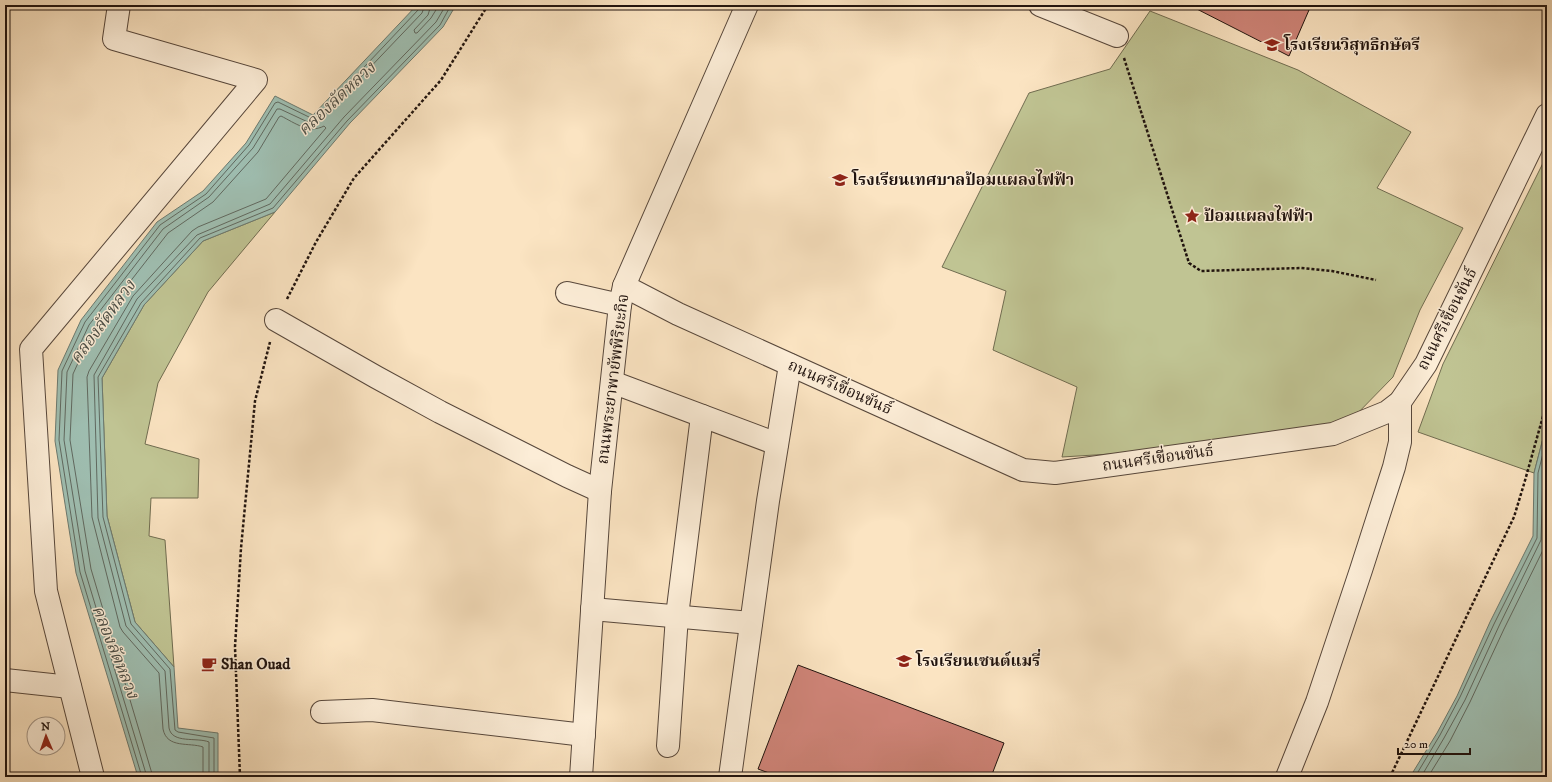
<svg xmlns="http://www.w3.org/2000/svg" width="1552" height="782" font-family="'IM FELL DW Pica','Noto Serif Thai',serif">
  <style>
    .green { fill: #c0c493; stroke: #706c50 }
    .water { fill: #9fbfb2; stroke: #6c7a70 }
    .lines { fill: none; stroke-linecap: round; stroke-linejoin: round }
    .shore { stroke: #606960; stroke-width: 1 }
    .building { fill: #cf8478; stroke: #20130e }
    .minor-casing { stroke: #57473b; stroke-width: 24 }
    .path { stroke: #20130e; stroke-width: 2.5; stroke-dasharray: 3 2; stroke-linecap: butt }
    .minor { stroke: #fcedd7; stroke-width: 22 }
    .labels { text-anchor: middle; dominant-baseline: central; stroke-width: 3; stroke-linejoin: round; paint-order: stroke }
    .poi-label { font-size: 16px; font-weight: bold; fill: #20130e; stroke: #fcedd7; text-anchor: start }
    .street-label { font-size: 16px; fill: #20130e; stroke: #fcedd7 }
    .water-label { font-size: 17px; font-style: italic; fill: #4c4f47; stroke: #fcedd7 }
  </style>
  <rect width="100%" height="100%" fill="#fbe4c2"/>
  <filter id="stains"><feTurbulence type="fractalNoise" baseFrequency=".005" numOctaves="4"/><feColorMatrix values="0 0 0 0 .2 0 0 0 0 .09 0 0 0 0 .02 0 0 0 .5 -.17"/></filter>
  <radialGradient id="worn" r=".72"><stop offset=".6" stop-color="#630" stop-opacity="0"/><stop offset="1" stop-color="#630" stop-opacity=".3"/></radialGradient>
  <g class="green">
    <polygon points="1150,11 1298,70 1411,132 1377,188 1463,228 1420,310 1393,377 1350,421 1175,450 1062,457 1077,387 993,350 1006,291 942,267 1029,93 1110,69"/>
    <polygon points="1547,155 1547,423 1534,473 1418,432 1443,364"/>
    <polygon points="275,212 208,292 158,383 145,444 199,459 198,498 151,498 149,536 165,540 174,667 135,622 107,516 102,378 144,305 203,241"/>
  </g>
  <g class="water">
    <polygon points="417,5 456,5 443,27 350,123 275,212 203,241 144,305 102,378 107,516 135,622 174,667 178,728 218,733 218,777 138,777 76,573 55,441 58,370 81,320 157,222 203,191 246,143 275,96 313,115"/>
    <polygon points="1547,423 1547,777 1410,777 1437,733 1457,696 1490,622 1533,536 1534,473"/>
  </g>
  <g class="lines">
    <g class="shore">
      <polyline points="431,5 428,15 414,30 415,33 417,33 431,18 439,5"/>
      <polyline points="142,777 80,572 59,440 62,371 85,322 160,225 206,194 249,145 275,103 278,102 311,118 316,118 419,9 420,5"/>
      <polyline points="147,777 85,571 64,440 67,372 89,325 163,229 209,197 253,148 277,109 280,109 310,123 318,122 422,13 425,5"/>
      <path d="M 153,777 L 91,569 L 70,440 L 73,374 L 94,328 L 168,233 L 213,202 L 258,152 L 279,117 L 281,116 C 295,123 309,134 324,126 L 326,128 L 266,199 L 198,227 L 192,231 L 133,296 L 89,371 L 87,377 L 92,517 L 120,627 L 123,632 L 159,673 L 163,729 C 167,749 189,742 203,747 L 203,777"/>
      <path d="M 209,777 L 209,742 C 197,737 172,744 169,728 L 165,671 L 126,626 L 98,518 L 94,375 L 137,299 L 197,235 L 270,204 L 344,117 L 436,22 L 446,5"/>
      <polyline points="214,777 214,738 178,732 175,730 170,669 131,624 103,517 98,377 141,303 200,238 273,208 347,121 440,25 451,5"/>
      <polyline points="1415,777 1440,735 1460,697 1494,624 1537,538 1538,473 1547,438"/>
      <polyline points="1421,777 1444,738 1465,700 1499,626 1541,540 1543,474 1547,458"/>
      <polyline points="1428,777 1450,741 1470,702 1504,629 1547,542"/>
    </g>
  </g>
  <g class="building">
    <polygon points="1189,5 1299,5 1309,10 1289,56"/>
    <polygon points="798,665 1004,743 991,777 780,777 758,769"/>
  </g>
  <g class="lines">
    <g class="minor-casing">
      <g id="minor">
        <polyline points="1040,5 1117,36"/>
        <polyline points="624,286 678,314 1023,470 1055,473 1333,434 1387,412 1400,402 1426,364 1547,115"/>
        <polyline points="567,293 620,305"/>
        <polyline points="276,320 376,377 440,412 567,476 600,491"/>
        <polyline points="612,382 777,444"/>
        <polyline points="592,609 751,623"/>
        <polyline points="5,680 70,687"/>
        <polyline points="322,712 372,710 584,735"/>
        <polyline points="668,746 677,616 702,416"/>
        <polyline points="93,777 46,591 31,349 256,80 114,39 119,5"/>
        <polyline points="581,777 600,491 620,305 624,286 747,5"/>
        <polyline points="730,777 768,501 790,365"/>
        <polyline points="1287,777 1317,702 1361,570 1394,467 1400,442 1400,402"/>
      </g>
    </g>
    <g class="path">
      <polyline points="1124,58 1189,263 1201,271 1301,268 1332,271 1376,280"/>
      <polyline points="287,299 316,242 354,178 441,80 488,5"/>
      <polyline points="240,777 235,647 241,548 255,401 270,342"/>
      <polyline points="1390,777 1514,517 1524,484 1547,402"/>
    </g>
    <use href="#minor" class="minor"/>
  </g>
  <defs>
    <g id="school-bare" transform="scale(1.2)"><path d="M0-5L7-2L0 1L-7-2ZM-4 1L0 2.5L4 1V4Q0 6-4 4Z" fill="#8f2418" stroke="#fcedd7" stroke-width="2.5" paint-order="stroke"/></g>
    <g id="sight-bare" transform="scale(1.2)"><path d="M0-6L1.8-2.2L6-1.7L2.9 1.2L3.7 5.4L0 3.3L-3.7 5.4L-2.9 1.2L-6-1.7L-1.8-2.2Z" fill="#8f2418" stroke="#fcedd7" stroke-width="2.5" paint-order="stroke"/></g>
    <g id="cafe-bare" transform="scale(1.2)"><path d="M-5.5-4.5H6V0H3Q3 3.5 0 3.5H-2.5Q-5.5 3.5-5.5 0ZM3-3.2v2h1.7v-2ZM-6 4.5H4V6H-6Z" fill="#8f2418" stroke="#fcedd7" stroke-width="2.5" paint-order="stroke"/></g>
  </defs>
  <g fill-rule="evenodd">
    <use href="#school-bare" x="1272" y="45"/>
    <use href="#school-bare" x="840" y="180"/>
    <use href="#sight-bare" x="1192" y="216"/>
    <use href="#school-bare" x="904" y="661"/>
    <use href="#cafe-bare" x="209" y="664"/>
  </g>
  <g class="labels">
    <g class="poi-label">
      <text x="1284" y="45">โรงเรียนวิสุทธิกษัตรี</text>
      <text x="852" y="180">โรงเรียนเทศบาลป้อมแผลงไฟฟ้า</text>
      <text x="1204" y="216">ป้อมแผลงไฟฟ้า</text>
      <text x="916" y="661">โรงเรียนเซนต์แมรี่</text>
      <text x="221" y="664">Shan Ouad</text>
    </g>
    <g class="street-label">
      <text transform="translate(1447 319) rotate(-63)">ถนนศรีเขื่อนขันธ์</text>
      <text transform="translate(613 379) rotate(-83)">ถนนพระยาพายัพพิริยะกิจ</text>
      <text transform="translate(840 387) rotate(24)">ถนนศรีเขื่อนขันธ์</text>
      <text transform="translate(1158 458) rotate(-8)">ถนนศรีเขื่อนขันธ์</text>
    </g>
    <g class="water-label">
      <text transform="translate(337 99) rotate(-43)">คลองลัดหลวง</text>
      <text transform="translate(103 322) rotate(-54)">คลองลัดหลวง</text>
      <text transform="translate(115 652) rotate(68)">คลองลัดหลวง</text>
    </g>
  </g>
  <rect width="1552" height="782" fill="none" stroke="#fbe4c2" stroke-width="20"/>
  <rect x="6" y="6" width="1540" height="770" fill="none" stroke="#20130e" stroke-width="2"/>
  <rect x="10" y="10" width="1532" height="762" fill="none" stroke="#20130e"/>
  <g transform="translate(46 736) rotate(358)"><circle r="19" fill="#fcedd7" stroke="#a49687"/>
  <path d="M0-3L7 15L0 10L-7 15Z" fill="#8f2418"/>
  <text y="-6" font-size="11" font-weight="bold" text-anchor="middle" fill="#20130e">N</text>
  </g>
  <path d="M1398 748v6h72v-6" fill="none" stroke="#20130e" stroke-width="2"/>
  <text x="1404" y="748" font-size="12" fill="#20130e" stroke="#fcedd7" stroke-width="3" paint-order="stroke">20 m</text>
  <rect width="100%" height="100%" filter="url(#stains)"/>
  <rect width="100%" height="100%" fill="url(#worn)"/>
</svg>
